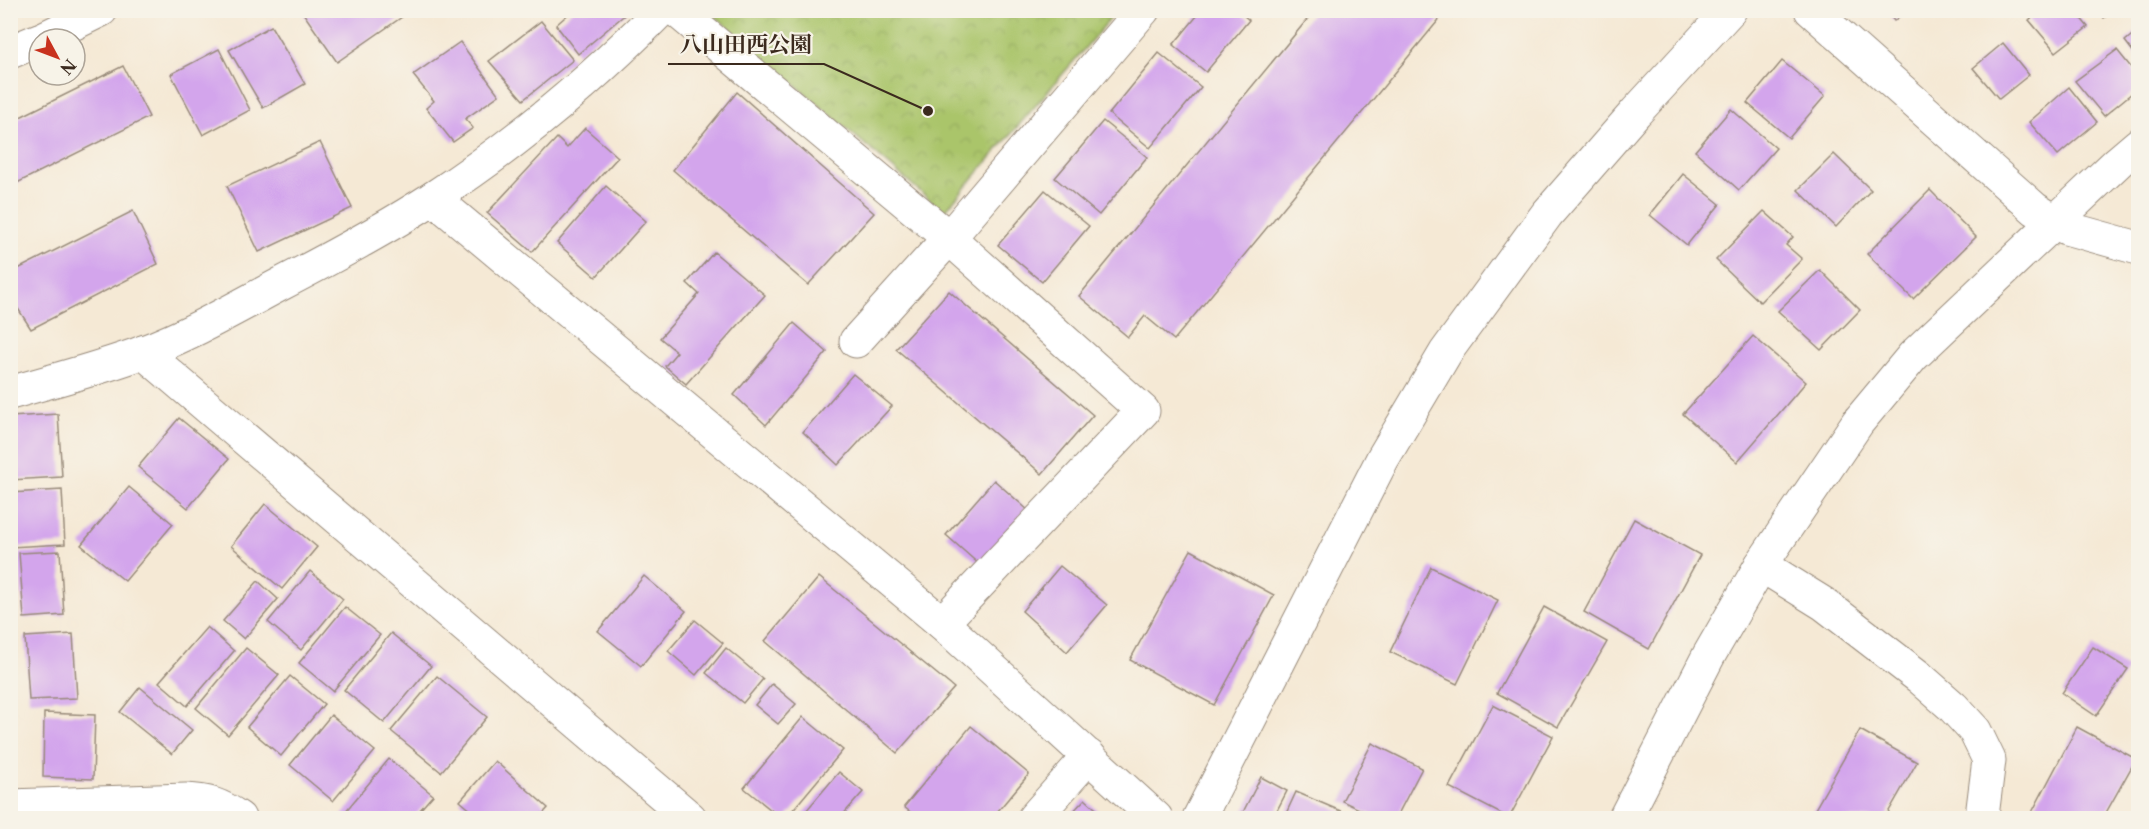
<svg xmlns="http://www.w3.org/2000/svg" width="2149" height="829" font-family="'Libre Caslon Text','Noto Serif JP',serif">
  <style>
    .park { fill: url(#park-crowns); stroke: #727844; stroke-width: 1.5 }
    .building { fill: #d3a5ec }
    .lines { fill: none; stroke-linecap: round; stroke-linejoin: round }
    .minor-casing { stroke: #988a7a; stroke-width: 35 }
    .tertiary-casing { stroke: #988a7a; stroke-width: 35 }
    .minor { stroke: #fff; stroke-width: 33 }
    .tertiary { stroke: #fff; stroke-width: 33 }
    .leader { fill: none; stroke: #3b2a1e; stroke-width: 2 }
    .callout-dot { fill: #3b2a1e; stroke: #f7f3e8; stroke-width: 2 }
    .callout-label { font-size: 22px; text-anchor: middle; font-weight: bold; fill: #3b2a1e; stroke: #f7f3e8; stroke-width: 4.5; stroke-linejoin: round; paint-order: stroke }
  </style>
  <defs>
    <pattern id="park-crowns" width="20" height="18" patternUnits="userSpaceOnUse" patternTransform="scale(1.5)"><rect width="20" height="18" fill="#aac56b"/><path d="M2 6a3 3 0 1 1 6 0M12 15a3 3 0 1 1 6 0" fill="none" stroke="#93a95c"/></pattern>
  </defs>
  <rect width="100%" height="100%" fill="#f7f3e8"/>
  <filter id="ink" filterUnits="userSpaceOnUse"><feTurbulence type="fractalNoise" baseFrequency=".0167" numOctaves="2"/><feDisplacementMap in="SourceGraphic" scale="12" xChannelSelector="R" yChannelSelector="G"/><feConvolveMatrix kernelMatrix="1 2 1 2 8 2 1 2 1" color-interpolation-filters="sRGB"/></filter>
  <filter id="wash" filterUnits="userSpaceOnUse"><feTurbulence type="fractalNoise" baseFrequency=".008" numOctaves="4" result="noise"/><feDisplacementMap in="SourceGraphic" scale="24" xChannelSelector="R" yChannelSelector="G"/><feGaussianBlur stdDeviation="1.35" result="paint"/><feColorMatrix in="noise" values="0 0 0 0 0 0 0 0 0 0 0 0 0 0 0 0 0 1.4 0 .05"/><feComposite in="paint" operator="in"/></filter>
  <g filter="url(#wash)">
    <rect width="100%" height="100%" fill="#f5e9d5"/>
    <polygon class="park" points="709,11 1117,11 944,212"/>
    <g id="blocks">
      <g class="building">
        <polygon points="301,10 412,10 337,62"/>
        <polygon points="573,10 626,10 628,12 578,54 556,25"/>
        <polygon points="1202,10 1237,10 1249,20 1206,72 1173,45"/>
        <polygon points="1315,10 1447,10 1174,340 1145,316 1128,337 1079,296"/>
        <polygon points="1885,10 1907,10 1894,21"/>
        <polygon points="2041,10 2074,10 2088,27 2056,52 2029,20"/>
        <polygon points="2098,10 2114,10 2104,18"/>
        <polygon points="541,21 573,60 523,100 489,61"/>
        <polygon points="271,26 305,84 263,108 229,50"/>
        <polygon points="2138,30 2138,58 2125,41"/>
        <polygon points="460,42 499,95 465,119 473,128 453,142 426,108 434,101 413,75"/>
        <polygon points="2003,43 2029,75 1999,99 1973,68"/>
        <polygon points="219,49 250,110 203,135 171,74"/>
        <polygon points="2117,50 2138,76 2138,88 2104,116 2075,81"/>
        <polygon points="1159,53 1201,87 1150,148 1109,114"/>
        <polygon points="1782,61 1825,96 1789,138 1747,103"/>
        <polygon points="123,66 149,117 17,183 10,169 10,122"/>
        <polygon points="2069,87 2097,122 2058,155 2029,122"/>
        <polygon points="737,92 874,213 808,285 673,170"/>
        <polygon points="1731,109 1776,148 1739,190 1695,151"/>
        <polygon points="1103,121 1147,157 1099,215 1055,178"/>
        <polygon points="585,128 618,157 532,252 487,213 557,138 567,148"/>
        <polygon points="320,142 352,208 259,252 227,186"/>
        <polygon points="1834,154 1871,190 1836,227 1798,190"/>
        <polygon points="1683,174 1720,204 1687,245 1650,215"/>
        <polygon points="606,186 646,221 596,277 557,243"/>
        <polygon points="1045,190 1089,226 1042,282 998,245"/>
        <polygon points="1930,190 1976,237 1913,299 1867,254"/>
        <polygon points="133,211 158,264 31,329 10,296 10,273"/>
        <polygon points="1764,211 1793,237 1786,245 1802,259 1760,302 1716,260"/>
        <polygon points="714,252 765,295 686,384 665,366 677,352 660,338 699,294 687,283"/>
        <polygon points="1820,270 1860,310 1821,350 1778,311"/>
        <polygon points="949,291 1093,415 1042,474 896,349"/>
        <polygon points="794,323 827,352 766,425 734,395"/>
        <polygon points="1753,336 1806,382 1737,462 1683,414"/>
        <polygon points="853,374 892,406 838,465 803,432"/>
        <polygon points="58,414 62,477 10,480 10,417"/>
        <polygon points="179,418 229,459 188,508 138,467"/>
        <polygon points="994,480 1029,511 981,566 946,535"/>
        <polygon points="129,487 173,524 125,581 81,545"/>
        <polygon points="62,490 65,544 10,547 10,493"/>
        <polygon points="265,504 317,547 282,589 231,546"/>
        <polygon points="1634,519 1700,555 1649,649 1584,612"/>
        <polygon points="1191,550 1274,595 1214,705 1130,660"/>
        <polygon points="60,551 64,615 24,618 19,553"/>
        <polygon points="1060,566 1107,605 1067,652 1022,611"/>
        <polygon points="1431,567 1498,600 1457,684 1390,652"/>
        <polygon points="310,571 343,599 301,650 268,622"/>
        <polygon points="644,576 686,611 641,666 598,631"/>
        <polygon points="819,577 954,688 897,753 765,641"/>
        <polygon points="258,581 278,599 244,639 223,621"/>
        <polygon points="345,607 380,635 333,691 299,663"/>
        <polygon points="1544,607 1607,642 1558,727 1497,693"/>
        <polygon points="695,620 723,643 696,675 668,651"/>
        <polygon points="207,627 234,651 187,706 159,682"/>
        <polygon points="391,633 431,666 384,723 344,690"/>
        <polygon points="73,634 77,698 29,700 25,637"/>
        <polygon points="2093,647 2128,669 2096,716 2062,693"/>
        <polygon points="246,648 279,675 228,735 196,708"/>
        <polygon points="726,648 763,679 743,703 706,673"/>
        <polygon points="290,676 324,704 281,756 247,727"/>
        <polygon points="437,676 487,717 441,772 391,731"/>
        <polygon points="772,684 796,704 778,724 755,705"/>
        <polygon points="140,687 192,730 172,754 120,712"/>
        <polygon points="1493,705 1553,736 1509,818 1449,787"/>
        <polygon points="44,713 95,715 93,779 43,777"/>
        <polygon points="331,715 375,751 333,801 290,765"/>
        <polygon points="803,717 843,750 786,818 781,818 744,788"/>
        <polygon points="971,726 1029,774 992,818 918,818 904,807"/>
        <polygon points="2077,727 2136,759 2103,818 2029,818"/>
        <polygon points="1860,730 1917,762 1885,818 1810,818"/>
        <polygon points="1372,743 1422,768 1396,818 1378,818 1342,801"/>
        <polygon points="389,759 433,795 413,818 340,818"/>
        <polygon points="495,761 548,808 539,818 480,818 460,801"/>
        <polygon points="839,772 863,792 840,818 800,818"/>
        <polygon points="1261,777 1287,791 1273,818 1240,818"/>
        <polygon points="1296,792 1357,818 1284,818"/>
        <polygon points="1085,799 1106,818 1067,818"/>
      </g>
    </g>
  </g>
  <g filter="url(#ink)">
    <use href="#blocks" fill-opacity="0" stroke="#988a7a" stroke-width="1.5"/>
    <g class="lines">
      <g class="minor-casing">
        <g id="minor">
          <polyline points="676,10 949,238 1143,411 942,623"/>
          <polyline points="433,198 942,623 1156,818"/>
          <polyline points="856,341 949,238 1143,10"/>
          <polyline points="143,352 690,818"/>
          <path d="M 10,393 C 54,380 98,369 141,353 C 189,335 234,309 279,285 C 331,258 384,230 433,198 C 516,144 592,80 661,10"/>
          <polyline points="1761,565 1824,604 1919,677 1953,707 1975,731 1989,760 1982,816 1983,818"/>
          <path d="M 10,806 L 186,800 C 208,801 220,805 239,818"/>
          <polyline points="1034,818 1089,756"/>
          <polyline points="1199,818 1383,458 1446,352 1547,214 1636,112 1730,10"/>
        </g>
      </g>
      <g class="tertiary-casing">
        <g id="tertiary">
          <polyline points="1811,10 2035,209 2066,228 2138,248"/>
          <polyline points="42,39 101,10"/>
          <polyline points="10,52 39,40"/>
          <polyline points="1625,818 1709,655 1761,565 1858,422 1913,356 2118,162 2138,145"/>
        </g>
      </g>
      <use href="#minor" class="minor"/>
      <use href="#tertiary" class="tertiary"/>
    </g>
  </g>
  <path class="leader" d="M928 111L824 64H668"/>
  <circle class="callout-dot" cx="928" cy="111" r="6"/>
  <g class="callout-label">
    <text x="746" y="52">八山田西公園</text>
  </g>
  <rect width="2149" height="829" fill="none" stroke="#f7f3e8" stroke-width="36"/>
  <g transform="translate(57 57) rotate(131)"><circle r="28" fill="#f7f3e8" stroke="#aca397" stroke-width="1.5"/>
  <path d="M0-4.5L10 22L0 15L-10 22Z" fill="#c8321e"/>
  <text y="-9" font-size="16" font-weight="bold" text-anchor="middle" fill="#3b2a1e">N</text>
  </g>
</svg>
